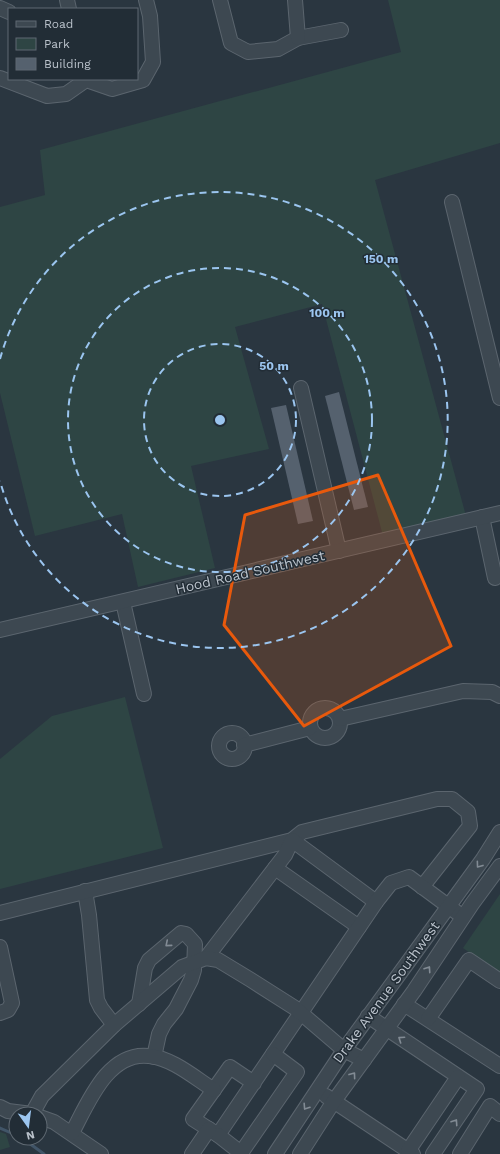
<svg xmlns="http://www.w3.org/2000/svg" width="500" height="1154" font-family="'Work Sans',sans-serif">
  <style>
    .green { fill: #2e4544 }
    .lines { fill: none; stroke-linecap: round; stroke-linejoin: round }
    .stream { stroke: #415568; stroke-width: 3 }
    .building { fill: #55616e }
    .minor-casing { stroke: #5b656e; stroke-width: 16 }
    .minor { stroke: #3d4851; stroke-width: 14 }
    .oneway { stroke: #828b94 }
    .marked { fill: #e8590c; fill-opacity: 0.2; stroke: #e8590c; stroke-width: 3; stroke-linejoin: round }
    .ring { fill: none; stroke: #9bc5ef; stroke-width: 2; stroke-dasharray: 7 5 }
    .labels { text-anchor: middle; dominant-baseline: central; stroke-width: 3; stroke-linejoin: round; paint-order: stroke }
    .street-label { font-size: 14px; fill: #bac2cb; stroke: #222d36 }
    .centre { fill: #9bc5ef; stroke: #222d36; stroke-width: 2 }
    .ring-label { font-size: 12px; text-anchor: middle; font-weight: bold; fill: #9bc5ef; stroke: #222d36; stroke-width: 3; stroke-linejoin: round; paint-order: stroke }
  </style>
  <rect width="100%" height="100%" fill="#2a3640"/>
  <g class="green">
    <polygon points="388,0 500,0 500,143 375,180 466,516 383,536 322,304 235,327 269,449 191,466 215,568 138,587 122,514 35,536 0,393 0,207 45,195 40,150 401,52"/>
    <polygon points="125,697 163,848 0,889 0,759 52,716"/>
    <polygon points="500,894 500,974 463,948"/>
    <polygon points="0,1132 6,1134 10,1147 0,1150"/>
  </g>
  <g class="lines">
    <g class="stream">
      <polyline points="0,1128 16,1135"/>
      <polyline points="22,1138 44,1154"/>
    </g>
  </g>
  <g class="building">
    <polygon points="339,392 368,507 354,510 325,396"/>
    <polygon points="286,405 313,521 298,524 271,408"/>
  </g>
  <g class="lines">
    <g class="minor-casing">
      <g id="minor">
        <polyline points="67,0 69,9"/>
        <polyline points="220,0 231,43 248,52 278,49 298,38 341,30"/>
        <polyline points="295,0 298,38"/>
        <polyline points="0,8 9,12"/>
        <polyline points="0,78 47,96 66,94 86,80 112,89 143,80 153,62 150,16 146,0"/>
        <polyline points="452,202 500,398"/>
        <polyline points="301,388 339,551"/>
        <polyline points="482,517 495,578"/>
        <polyline points="123,602 144,694"/>
        <polyline points="0,630 500,513"/>
        <circle cx="325" cy="723" r="15"/>
        <polyline points="340,719 463,691 492,692 500,696"/>
        <circle cx="232" cy="746" r="13"/>
        <polyline points="244,745 310,728"/>
        <polyline points="275,868 359,927"/>
        <polyline points="85,891 89,915 97,1000 101,1008 114,1025"/>
        <polyline points="0,913 292,840 302,832 437,799 452,799 468,812 470,826 422,887"/>
        <polyline points="0,947 12,1003 8,1010 0,1013"/>
        <polyline points="206,958 285,855 292,840 376,902"/>
        <polyline points="139,1004 145,968 149,960 181,933 186,934 195,944 194,970 191,980 176,1009 164,1024 159,1034 154,1057"/>
        <polyline points="404,1004 500,1066"/>
        <polyline points="368,1016 477,1089 433,1154"/>
        <polyline points="428,1019 469,960 500,981"/>
        <polyline points="254,1083 230,1067 193,1119 218,1135 376,902 391,883 409,877 463,917"/>
        <polyline points="326,1096 413,1154"/>
        <polyline points="0,1107 8,1111 32,1114 42,1096 114,1025 182,967 206,958 218,960 251,980 295,1008 344,1050 364,1060"/>
        <polyline points="40,1117 54,1122 101,1154"/>
        <path d="M 72,1133 C 88,1103 108,1051 149,1056 C 172,1058 195,1078 214,1090"/>
        <polyline points="218,1135 241,1153 297,1072 273,1054"/>
        <polyline points="408,1151 458,1077"/>
        <polyline points="192,1154 209,1129"/>
        <polyline points="275,1154 344,1050 483,859 500,832"/>
        <polyline points="300,1154 334,1101 414,991 472,904 500,866"/>
        <polyline points="460,1154 490,1106 500,1114"/>
      </g>
    </g>
    <use href="#minor" class="minor"/>
  </g>
  <defs><path id="oneway-chevron" d="M-2-3.5L2.5 0L-2 3.5" fill="none" stroke-width="1.6" stroke-linecap="round" stroke-linejoin="round"/></defs>
  <g class="oneway">
    <use href="#oneway-chevron" transform="translate(479 865) rotate(126)"/>
    <use href="#oneway-chevron" transform="translate(168 944) rotate(140)"/>
    <use href="#oneway-chevron" transform="translate(428 969) rotate(-56)"/>
    <use href="#oneway-chevron" transform="translate(401 1039) rotate(-146)"/>
    <use href="#oneway-chevron" transform="translate(353 1075) rotate(-54)"/>
    <use href="#oneway-chevron" transform="translate(306 1107) rotate(123)"/>
    <use href="#oneway-chevron" transform="translate(455 1122) rotate(-56)"/>
  </g>
  <path class="marked" d="M 378,475 L 451,646 L 304,726 L 224,625 L 245,515 Z"/>
  <g class="ring">
    <circle cx="220" cy="420" r="76"/>
    <circle cx="220" cy="420" r="152"/>
    <path d="M0 359A228 228 0 1 1 0 481"/>
  </g>
  <g class="labels">
    <g class="street-label">
      <text transform="translate(250 572) rotate(-13)">Hood Road Southwest</text>
      <text transform="translate(386 992) rotate(-54)">Drake Avenue Southwest</text>
    </g>
  </g>
  <circle cx="220" cy="420" r="6" class="centre"/>
  <g class="ring-label">
    <text x="381" y="263">150 m</text>
    <text x="327" y="317">100 m</text>
    <text x="274" y="370">50 m</text>
  </g>
  <rect x="8" y="8" width="130" height="72" fill="#222d36" stroke="#5f6972"/>
  <rect x="16" y="21" width="20" height="6" fill="#3d4851" stroke="#5f6972"/>
  <text x="44" y="28" font-size="12" fill="#bac2cb">Road</text>
  <rect x="16" y="38" width="20" height="12" fill="#2e4544" stroke="#5f6972"/>
  <text x="44" y="48" font-size="12" fill="#bac2cb">Park</text>
  <rect x="16" y="58" width="20" height="12" fill="#55616e" stroke="#5f6972"/>
  <text x="44" y="68" font-size="12" fill="#bac2cb">Building</text>
  <g transform="translate(28 1126) rotate(166)"><circle r="19" fill="#222d36" stroke="#5f6972"/>
  <path d="M0-3L7 15L0 10L-7 15Z" fill="#9bc5ef"/>
  <text y="-6" font-size="11" font-weight="bold" text-anchor="middle" fill="#bac2cb">N</text>
  </g>
</svg>
